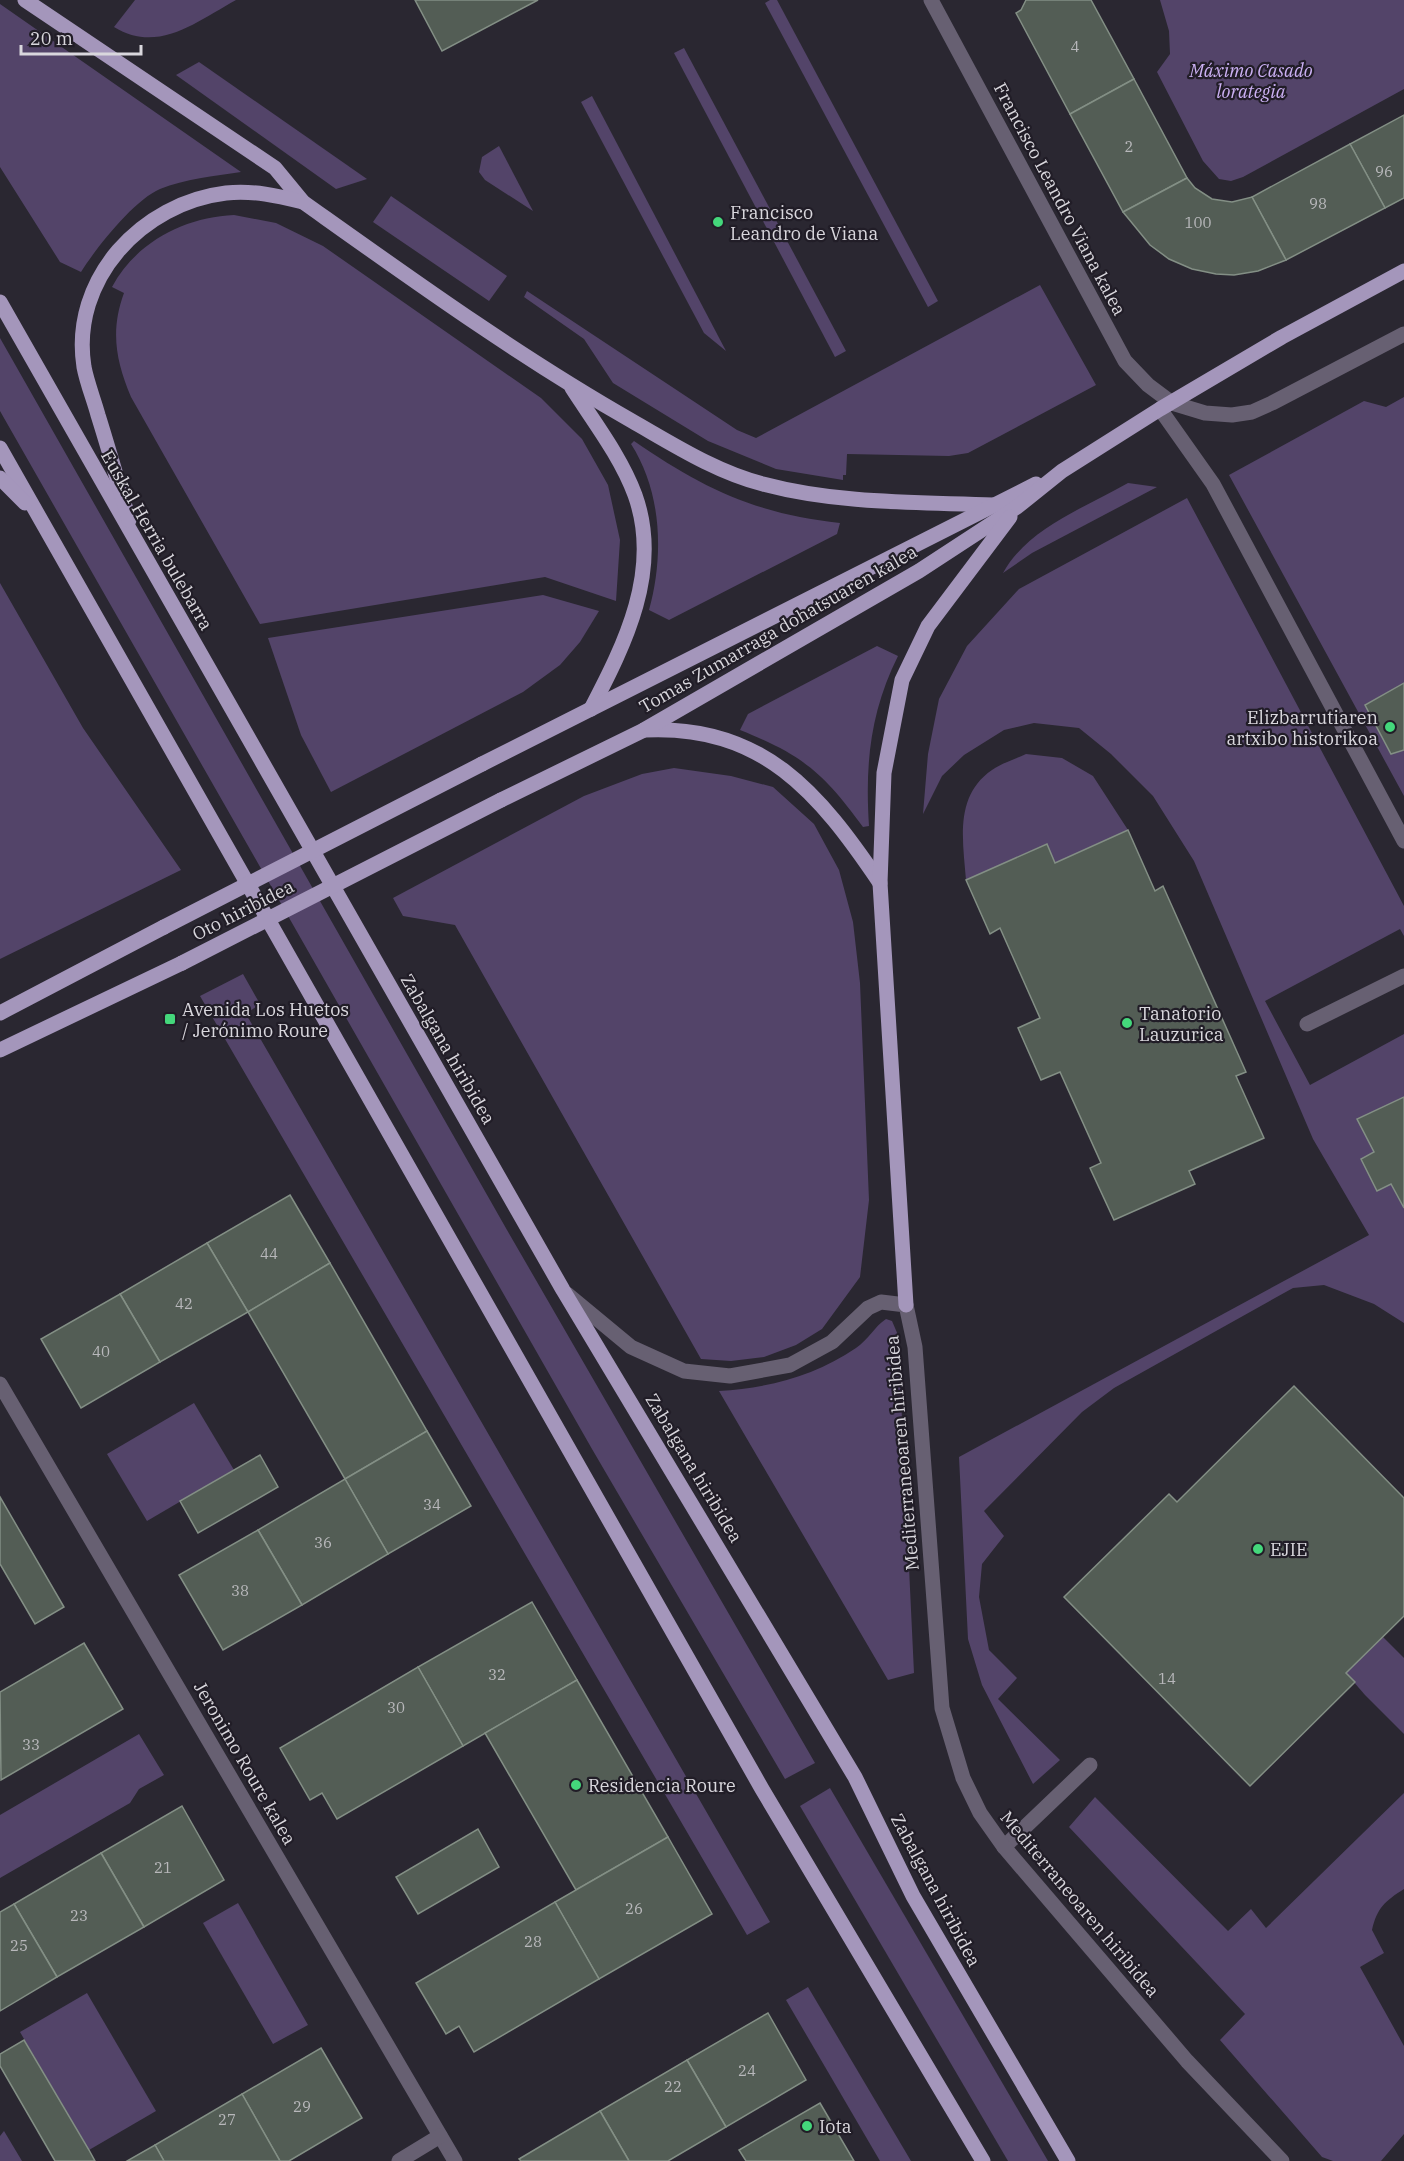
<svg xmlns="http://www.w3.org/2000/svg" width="1404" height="2161" font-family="'IBM Plex Serif',serif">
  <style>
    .green { fill: #534469 }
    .building { fill: #535d55; stroke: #838f85; stroke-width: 1.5 }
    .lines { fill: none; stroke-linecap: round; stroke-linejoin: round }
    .service { stroke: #676072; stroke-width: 15 }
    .minor { stroke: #676072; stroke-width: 15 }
    .primary { stroke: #a496bb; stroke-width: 15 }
    .primary-bridge { stroke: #a496bb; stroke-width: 15 }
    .poi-dot { fill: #44d77b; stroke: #211d27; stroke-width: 2 }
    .labels { text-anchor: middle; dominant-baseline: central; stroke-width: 4.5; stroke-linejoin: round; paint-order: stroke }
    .number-label { font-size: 15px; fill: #b8b8bb }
    .park-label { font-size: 18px; font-style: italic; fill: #ccb1f4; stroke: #211d27 }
    .street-label { font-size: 18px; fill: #d9d7dd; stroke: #211d27 }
    .poi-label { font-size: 18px; fill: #d9d7dd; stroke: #211d27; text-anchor: start }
  </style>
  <rect width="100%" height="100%" fill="#2a2731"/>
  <g class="green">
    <path d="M 135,0 L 236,0 C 196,22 158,54 114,27 Z"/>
    <polygon points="770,0 777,0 938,301 928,307 765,3"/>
    <polygon points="1160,0 1404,0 1404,89 1243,177 1231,181 1219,179 1203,161 1157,72 1170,54 1169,31"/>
    <path d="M 0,4 L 241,172 C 214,176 185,179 160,189 C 134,200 96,248 81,272 L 60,262 L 0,167 Z"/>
    <polygon points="684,48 846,351 835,357 674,53"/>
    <polygon points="199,62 367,179 336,189 176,75"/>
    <polygon points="592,96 726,351 704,333 581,102"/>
    <polygon points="499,146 533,211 485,180 479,172 482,157"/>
    <polygon points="391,196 507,276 489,301 373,222"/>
    <path d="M 234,215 L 276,223 L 323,246 L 541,398 L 582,439 L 608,485 L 620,540 L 616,601 L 545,577 L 260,624 L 131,397 C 116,361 110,331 124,293 L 112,287 C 136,242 185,217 234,215 Z"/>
    <polygon points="1040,285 1096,385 968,453 949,456 847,454 846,475 843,475 843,480 776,469 708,441 613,383 584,339 524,297 527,291 737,430 756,438"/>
    <polygon points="0,338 507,1230 815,1763 785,1779 592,1449 0,411"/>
    <polygon points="1404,397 1404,683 1365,705 1391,754 1404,750 1404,796 1229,475 1364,401 1386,407"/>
    <path d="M 634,441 C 702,488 756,514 840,523 L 837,534 L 669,620 L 649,610 C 664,556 662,492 631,444 Z"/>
    <path d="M 1128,483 L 1157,487 L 1032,553 L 1003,573 C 1028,528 1084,508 1128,483 Z"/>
    <polygon points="1187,498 1404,906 1404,936 1400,929 1265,1001 1310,1085 1404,1034 1404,1323 1374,1304 1324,1285 1293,1288 1114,1388 1082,1412 984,1511 1004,1536 982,1564 979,1597 989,1650 1017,1678 998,1699 1060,1760 1033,1784 982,1685 968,1639 959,1457 1369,1235 1313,1139 1194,861 1153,796 1111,754 1079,728 1034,723 1004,730 964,755 942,776 923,814 928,754 939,699 967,646 1019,589"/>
    <polygon points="0,583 83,728 181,870 0,959"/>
    <polygon points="543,595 599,611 580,642 560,665 523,692 331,792 301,735 268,638"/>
    <path d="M 877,646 L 898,656 C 870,712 865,765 869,826 L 863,827 C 823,772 802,755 740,730 L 748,714 Z"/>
    <path d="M 1026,754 L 1062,758 L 1093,776 L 1128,830 L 1055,863 L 1047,844 L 966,880 C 963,841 954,796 992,770 C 1002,763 1015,759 1026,754 Z"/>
    <polygon points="674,768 731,776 773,787 814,824 839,870 853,922 860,983 869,1200 860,1277 822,1329 796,1345 764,1357 731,1361 701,1359 455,925 403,916 393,898 584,796 642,774"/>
    <polygon points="243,974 260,1004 246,1014 770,1922 747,1935 200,996"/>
    <path d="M 886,1319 L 892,1321 L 898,1335 L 914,1673 L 888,1680 L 719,1391 C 769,1388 815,1376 856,1348 C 868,1340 875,1326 886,1319 Z"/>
    <polygon points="194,1403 234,1470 147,1521 107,1454"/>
    <polygon points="1383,1637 1404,1658 1404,1734 1365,1695 1346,1673"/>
    <polygon points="139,1734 164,1775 139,1789 130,1803 0,1878 0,1815"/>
    <polygon points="830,1788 1048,2161 1008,2161 800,1806"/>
    <path d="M 1404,1793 L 1404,1889 C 1385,1901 1377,1908 1372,1930 L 1384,1953 L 1360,1967 L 1404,2046 L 1404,2134 L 1381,2161 L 1333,2161 L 1322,2157 L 1220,2040 L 1245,2014 L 1069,1827 L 1095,1797 L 1228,1931 L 1251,1909 L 1266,1928 Z"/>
    <polygon points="238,1903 308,2025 273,2044 203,1923"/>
    <polygon points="808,1987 911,2161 880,2161 786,2000"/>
    <polygon points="87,1993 156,2111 89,2150 20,2032"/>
    <polygon points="4,2131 22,2161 0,2161 0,2136"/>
  </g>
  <g class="building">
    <polygon points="415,0 538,0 442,51"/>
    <polygon points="1026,0 1091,0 1134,79 1070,114 1016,13 1021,10"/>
    <polygon points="1134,79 1187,178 1123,212 1070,114"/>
    <polygon points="1404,115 1404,198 1385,208 1350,144"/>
    <polygon points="1350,144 1385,208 1286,260 1252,197"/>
    <polygon points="1187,178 1195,188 1212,199 1232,202 1252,197 1286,260 1258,271 1234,275 1216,274 1192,269 1169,259 1150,245 1123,212"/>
    <polygon points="1404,683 1404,750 1391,754 1365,705"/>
    <polygon points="1128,830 1155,891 1163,886 1246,1072 1236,1076 1264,1138 1189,1171 1195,1184 1114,1220 1090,1168 1101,1163 1060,1072 1041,1080 1018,1028 1040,1018 1000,928 990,934 966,880 1047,844 1055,863"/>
    <polygon points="1404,1097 1404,1208 1391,1184 1377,1191 1361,1159 1374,1152 1357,1119"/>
    <polygon points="290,1195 330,1263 248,1312 207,1243"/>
    <polygon points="207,1243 248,1312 160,1362 120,1294"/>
    <polygon points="330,1263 427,1431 345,1479 248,1312"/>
    <polygon points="120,1294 160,1362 81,1408 41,1339"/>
    <polygon points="1294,1386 1404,1498 1404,1616 1346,1673 1355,1682 1250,1786 1064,1597 1169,1494 1177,1502"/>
    <polygon points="427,1431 471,1506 388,1554 345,1479"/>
    <polygon points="260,1455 278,1487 198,1533 180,1501"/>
    <polygon points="345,1479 388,1554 302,1605 258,1530"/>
    <polygon points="0,1497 64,1607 35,1624 0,1564"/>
    <polygon points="258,1530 302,1605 223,1650 179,1575"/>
    <polygon points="532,1602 577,1680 463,1746 418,1667"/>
    <polygon points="84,1643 123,1709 1,1780 0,1692"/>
    <polygon points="418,1667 463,1746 337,1819 322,1793 310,1800 280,1748"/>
    <polygon points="577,1680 668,1837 576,1890 485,1733"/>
    <polygon points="182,1806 224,1880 144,1927 101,1853"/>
    <polygon points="478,1829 499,1867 418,1914 396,1877"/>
    <polygon points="668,1837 712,1914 599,1979 555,1902"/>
    <polygon points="101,1853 144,1927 57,1977 14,1904"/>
    <polygon points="555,1902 599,1979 474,2052 459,2026 446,2034 416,1983"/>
    <polygon points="14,1904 57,1977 0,2011 0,1912"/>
    <polygon points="768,2013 806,2080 726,2127 687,2060"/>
    <polygon points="24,2040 89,2150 95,2161 55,2161 0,2066 0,2054"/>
    <polygon points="321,2048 362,2118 289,2161 280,2161 242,2094"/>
    <polygon points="687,2060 726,2127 668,2161 629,2161 600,2111"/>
    <polygon points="242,2094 280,2161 164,2161 155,2145"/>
    <polygon points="820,2103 854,2161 746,2161 739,2150"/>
    <polygon points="600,2111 629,2161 521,2161 519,2159"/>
    <polygon points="155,2145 164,2161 127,2161"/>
  </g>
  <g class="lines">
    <g class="service">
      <polyline points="931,0 1125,361 1148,385 1172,403 1205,413 1232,415 1252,412 1272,403 1404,334"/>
      <polyline points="1160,409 1213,484 1404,841"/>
      <polyline points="1307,1024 1404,976"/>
      <polyline points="1004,1847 1090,1765"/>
    </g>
    <g class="minor">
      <polyline points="567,1294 631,1347 684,1371 730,1376 790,1365 832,1342 868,1308 881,1302 906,1305 915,1347 942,1708 963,1778 980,1813 1004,1847 1187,2061 1282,2161"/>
      <polyline points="0,1384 455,2161"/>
      <polyline points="399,2161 440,2136"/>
    </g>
    <g class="primary">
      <path d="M 25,0 L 275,168 L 303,202 C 410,278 518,356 632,421 C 674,445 716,472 763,484 C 838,504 916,502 993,505"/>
      <polyline points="0,302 563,1290 855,1777 913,1896 1068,2161"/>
      <path d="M 572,388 C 594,422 621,457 635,495 C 662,570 625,644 591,709"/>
      <polyline points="0,448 762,1789 983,2161"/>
      <polyline points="0,478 25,503"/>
      <path d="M 129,520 C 119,485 109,450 98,415 C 94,400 87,383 84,367 C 70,279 142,203 226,193 C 253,190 278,196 303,202"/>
      <path d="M 644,730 C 763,724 819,793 880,883"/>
      <polyline points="482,764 1036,484"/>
      <polyline points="501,800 642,731 919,571 1017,507 1062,471 1160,409 1282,337 1404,271"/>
      <polyline points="0,1013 164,927"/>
      <polyline points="0,1050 182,963"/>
      <polyline points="906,1305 880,883 884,773 902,680 928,626 1010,517"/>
    </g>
    <g class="primary-bridge">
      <polyline points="164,927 482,764"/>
      <polyline points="182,963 501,800"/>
    </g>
  </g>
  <g class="poi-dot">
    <circle cx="718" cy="222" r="6"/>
    <circle cx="1390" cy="727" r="6"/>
    <rect x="164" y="1013" width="12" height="12" rx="3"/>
    <circle cx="1127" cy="1023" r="6"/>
    <circle cx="1258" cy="1549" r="6"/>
    <circle cx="576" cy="1785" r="6"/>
    <circle cx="807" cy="2126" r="6"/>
  </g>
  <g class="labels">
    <g class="number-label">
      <text x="1075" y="46">4</text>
      <text x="1129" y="146">2</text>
      <text x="1384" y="171">96</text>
      <text x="1318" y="203">98</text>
      <text x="1198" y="222">100</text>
      <text x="269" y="1253">44</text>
      <text x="184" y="1303">42</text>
      <text x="101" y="1351">40</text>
      <text x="432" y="1504">34</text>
      <text x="323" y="1542">36</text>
      <text x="240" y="1590">38</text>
      <text x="497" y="1674">32</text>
      <text x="1167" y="1678">14</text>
      <text x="396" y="1707">30</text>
      <text x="31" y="1744">33</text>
      <text x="163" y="1867">21</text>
      <text x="634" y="1908">26</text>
      <text x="79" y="1915">23</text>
      <text x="533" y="1941">28</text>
      <text x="19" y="1945">25</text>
      <text x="747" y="2070">24</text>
      <text x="673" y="2086">22</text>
      <text x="302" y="2106">29</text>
      <text x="227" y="2119">27</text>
    </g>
    <g class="park-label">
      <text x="1251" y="70">Máximo Casado<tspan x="1251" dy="21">lorategia</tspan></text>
    </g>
    <g class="street-label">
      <text transform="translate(1060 199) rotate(62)">Francisco Leandro Viana kalea</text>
      <text transform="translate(157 540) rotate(60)">Euskal Herria bulebarra</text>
      <text transform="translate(778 629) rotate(-30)">Tomas Zumarraga dohatsuaren kalea</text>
      <text transform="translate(243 910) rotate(-27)">Oto hiribidea</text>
      <text transform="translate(448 1049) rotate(60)">Zabalgana hiribidea</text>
      <text transform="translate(902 1453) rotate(-95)">Mediterraneoaren hiribidea</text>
      <text transform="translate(694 1468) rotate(59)">Zabalgana hiribidea</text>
      <text transform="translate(245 1763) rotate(60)">Jeronimo Roure kalea</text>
      <text transform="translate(936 1890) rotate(62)">Zabalgana hiribidea</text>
      <text transform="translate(1080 1904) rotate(50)">Mediterraneoaren hiribidea</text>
    </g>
    <g class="poi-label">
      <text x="730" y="212">Francisco<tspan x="730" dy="21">Leandro de Viana</tspan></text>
      <text x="1378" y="717" text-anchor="end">Elizbarrutiaren<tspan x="1378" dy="21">artxibo historikoa</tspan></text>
      <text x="182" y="1009">Avenida Los Huetos<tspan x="182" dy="21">/ Jerónimo Roure</tspan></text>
      <text x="1139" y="1013">Tanatorio<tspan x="1139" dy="21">Lauzurica</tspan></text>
      <text x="1270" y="1549">EJIE</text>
      <text x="588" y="1785">Residencia Roure</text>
      <text x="819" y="2126">Iota</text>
    </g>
  </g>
  <path d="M21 45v9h120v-9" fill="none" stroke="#d9d7dd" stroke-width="3"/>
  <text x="30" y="45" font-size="18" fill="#d9d7dd" stroke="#211d27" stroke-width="4.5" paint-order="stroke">20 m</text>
</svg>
